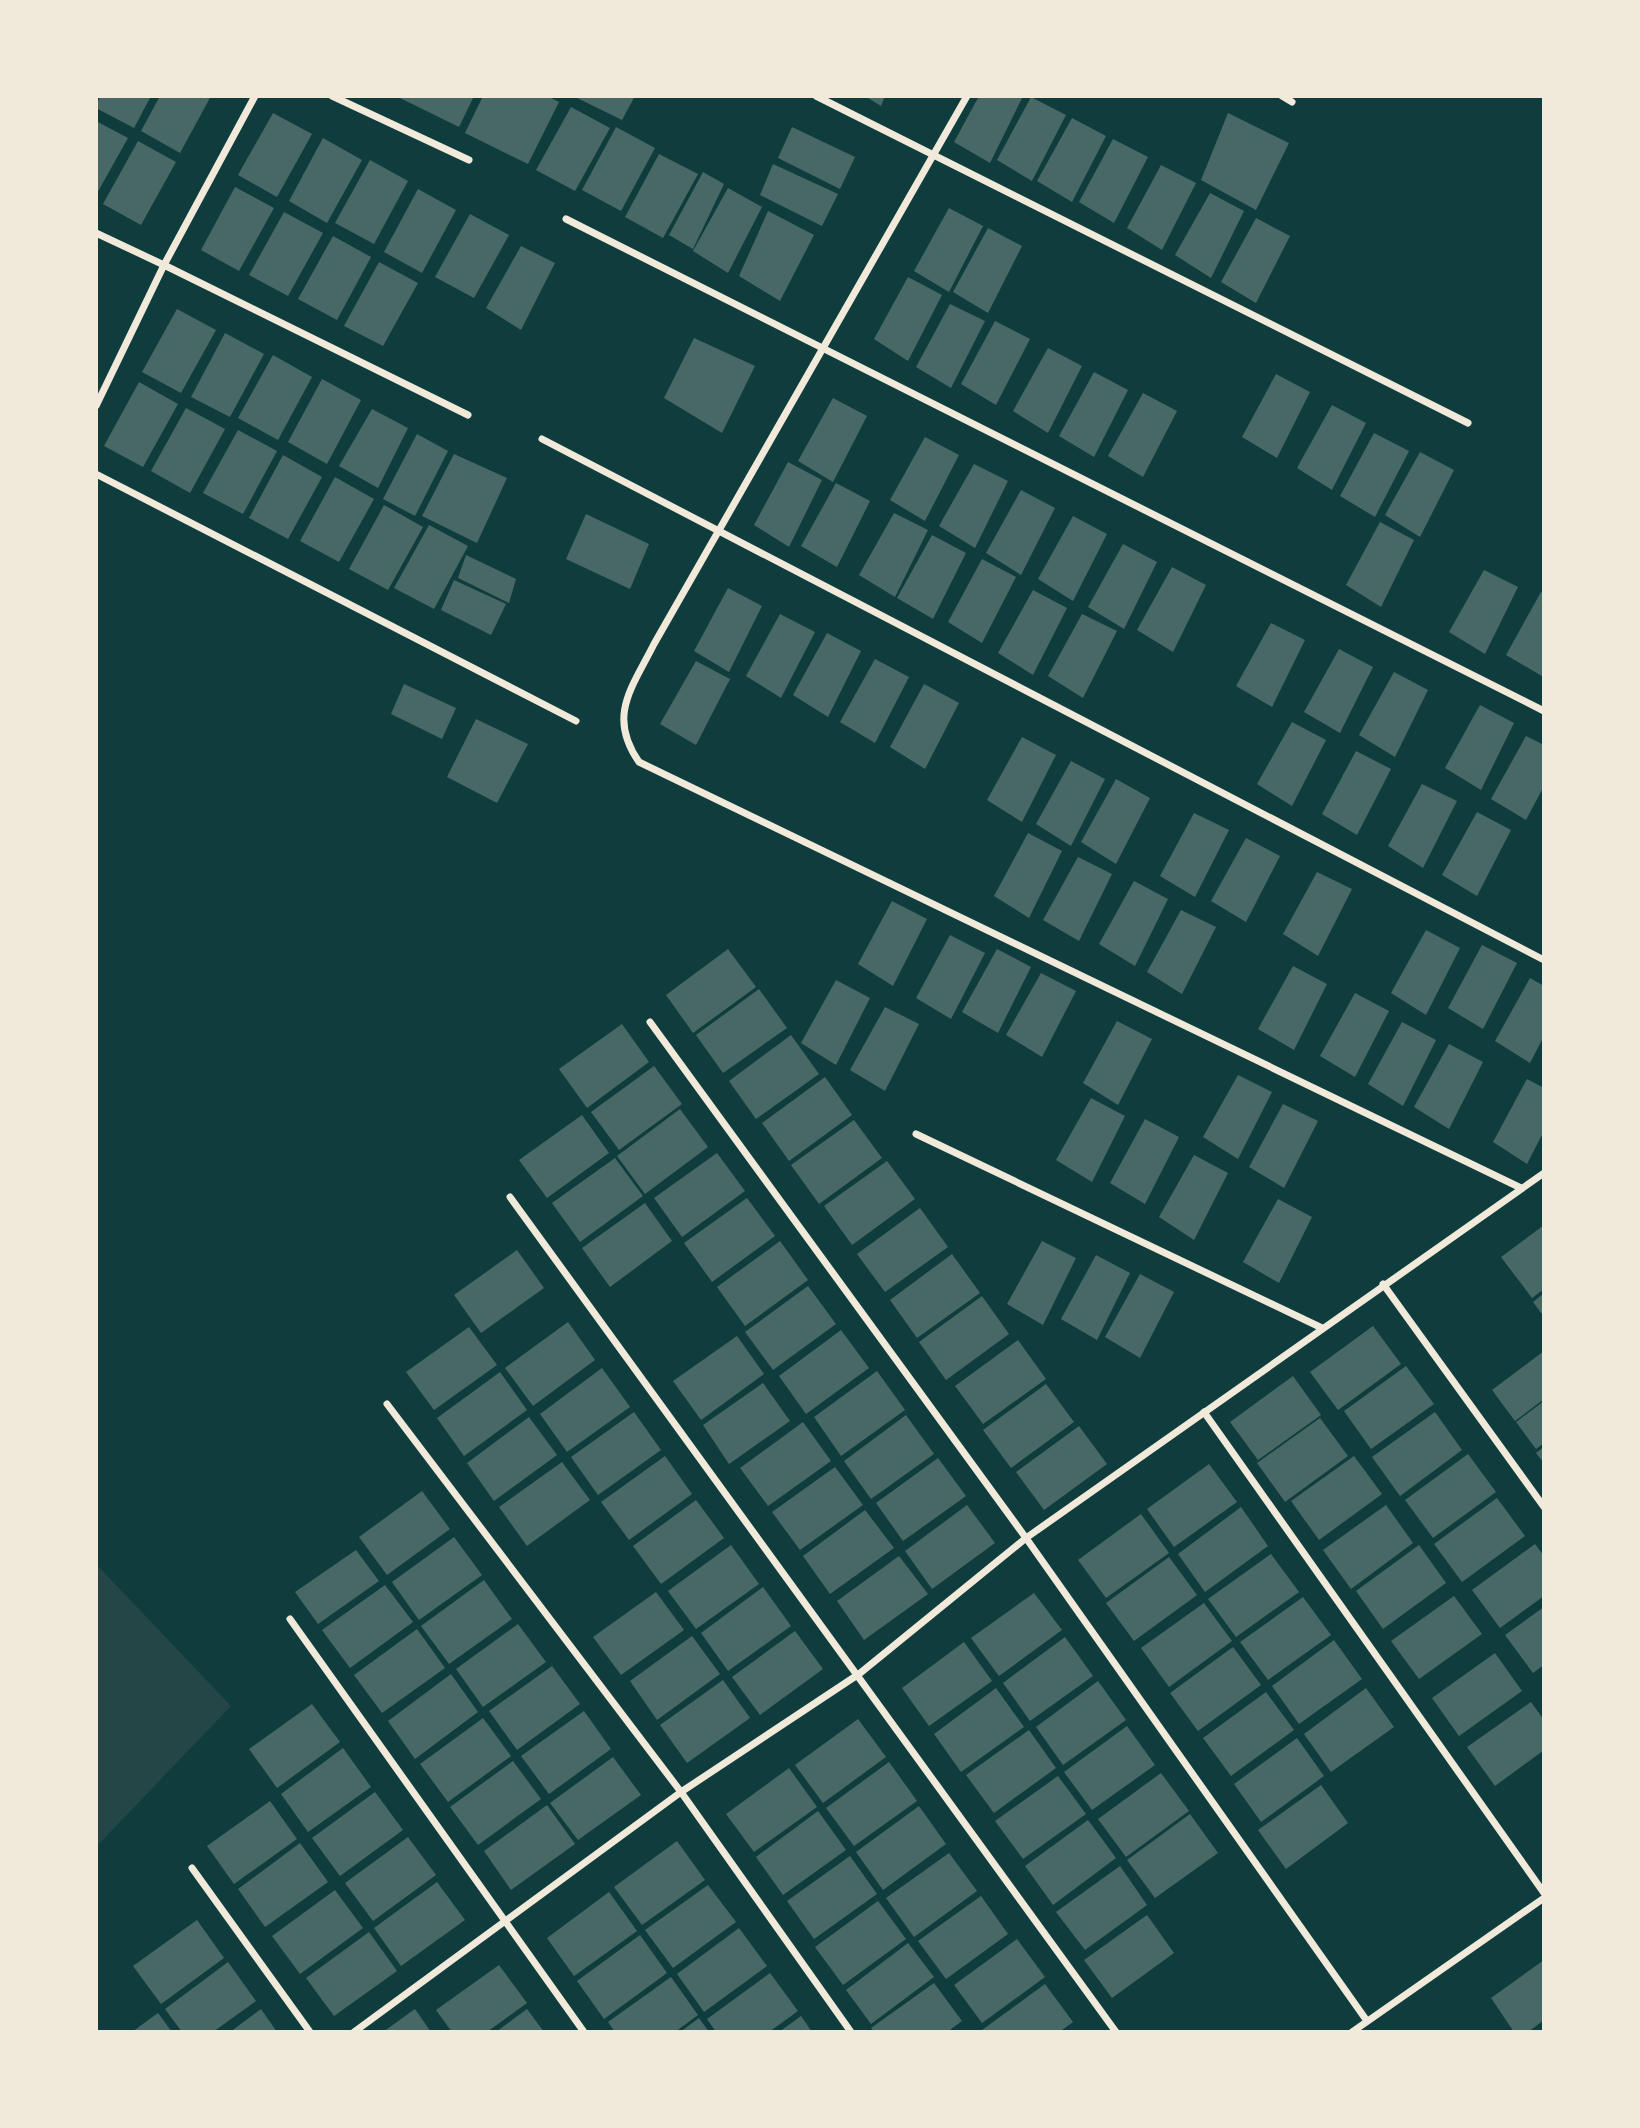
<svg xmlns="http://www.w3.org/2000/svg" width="1640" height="2128" font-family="Lato,sans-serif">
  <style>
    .green { fill: #244646 }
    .building { fill: #486865 }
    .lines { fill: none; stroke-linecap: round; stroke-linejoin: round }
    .minor { stroke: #f1e9da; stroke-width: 7 }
  </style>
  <rect width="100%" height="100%" fill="#0f3d3e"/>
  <polygon class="green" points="96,1564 231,1706 96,1847"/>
  <g class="building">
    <polygon points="100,96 151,96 134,128 96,108"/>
    <polygon points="160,96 211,96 180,153 141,131"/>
    <polygon points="396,96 474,96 459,127"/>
    <polygon points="483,96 547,96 559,102 528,164 465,133"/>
    <polygon points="573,96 635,96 622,120"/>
    <polygon points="865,96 885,96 881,106"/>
    <polygon points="979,96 1023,96 990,163 954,142"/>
    <polygon points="1031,97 1066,115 1032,181 997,160"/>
    <polygon points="571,107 610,128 575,191 536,170"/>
    <polygon points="273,113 312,134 277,197 238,175"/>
    <polygon points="1228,113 1289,143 1256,210 1201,180"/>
    <polygon points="1072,118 1106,136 1072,202 1037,181"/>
    <polygon points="96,121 128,138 96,195"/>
    <polygon points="616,127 655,148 621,211 582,190"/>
    <polygon points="792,127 855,157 840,189 778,158"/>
    <polygon points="323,138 362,160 327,223 289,201"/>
    <polygon points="1113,139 1148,157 1114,223 1079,202"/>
    <polygon points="138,141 176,162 141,225 103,204"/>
    <polygon points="659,154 698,174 663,238 625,217"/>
    <polygon points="370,160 408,181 374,244 335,223"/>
    <polygon points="773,164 838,194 822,226 760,195"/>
    <polygon points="1161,165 1196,183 1162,250 1127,228"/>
    <polygon points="703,172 724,184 693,249 669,235"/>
    <polygon points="235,187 274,208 239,271 201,250"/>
    <polygon points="728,188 762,207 728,273 693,251"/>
    <polygon points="418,189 456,210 422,273 384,252"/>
    <polygon points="1210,193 1244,211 1211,278 1175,255"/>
    <polygon points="949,208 983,226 949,292 914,271"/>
    <polygon points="768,211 814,235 780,301 739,276"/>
    <polygon points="284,212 323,233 288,296 249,275"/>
    <polygon points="470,214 509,235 474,298 435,277"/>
    <polygon points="1256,218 1290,236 1256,303 1221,282"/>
    <polygon points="988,228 1022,246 988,313 953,292"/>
    <polygon points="333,236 371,257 337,320 298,299"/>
    <polygon points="521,246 555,263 521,330 486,308"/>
    <polygon points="379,262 418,283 383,346 344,326"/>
    <polygon points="908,277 942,295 908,361 874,339"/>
    <polygon points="950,304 985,321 951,388 916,367"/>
    <polygon points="177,309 216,330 181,393 142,372"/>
    <polygon points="995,321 1030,339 996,405 961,384"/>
    <polygon points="225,333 264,354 230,417 191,397"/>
    <polygon points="694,338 755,366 722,433 664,398"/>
    <polygon points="1048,348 1082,366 1048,433 1013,411"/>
    <polygon points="273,355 312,377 278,440 238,418"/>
    <polygon points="1094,372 1128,390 1094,457 1059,436"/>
    <polygon points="1276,374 1310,392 1277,458 1242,437"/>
    <polygon points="322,379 361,400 327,464 288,442"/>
    <polygon points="139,382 178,404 143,467 104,446"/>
    <polygon points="1143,393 1177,411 1143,477 1108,456"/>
    <polygon points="833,398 867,416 833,482 798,461"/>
    <polygon points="1332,405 1366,423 1332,490 1297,468"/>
    <polygon points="186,408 225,429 190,493 151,471"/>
    <polygon points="372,409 408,428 378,488 339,466"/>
    <polygon points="238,430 277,451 243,514 203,493"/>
    <polygon points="1374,433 1409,451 1375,517 1340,496"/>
    <polygon points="417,434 448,451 415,516 383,499"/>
    <polygon points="925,437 959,455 925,521 890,500"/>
    <polygon points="1420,452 1454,470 1420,537 1385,515"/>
    <polygon points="454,454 507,478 477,543 422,516"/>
    <polygon points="283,455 322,477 288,539 249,518"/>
    <polygon points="788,462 822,480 789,547 754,525"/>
    <polygon points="974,464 1008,481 975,548 939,526"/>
    <polygon points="335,477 374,499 339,562 300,541"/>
    <polygon points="836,483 870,501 837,567 801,546"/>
    <polygon points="1021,490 1055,508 1021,575 986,553"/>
    <polygon points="384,505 423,527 388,590 349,569"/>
    <polygon points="894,513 928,530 895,597 859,575"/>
    <polygon points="586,514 649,544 630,589 566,559"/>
    <polygon points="1073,516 1107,534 1073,601 1038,579"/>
    <polygon points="1380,522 1414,540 1381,607 1346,585"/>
    <polygon points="429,525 468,546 434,609 394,588"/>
    <polygon points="932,535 966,553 933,619 897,598"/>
    <polygon points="1123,544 1157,562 1124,629 1088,607"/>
    <polygon points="466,555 516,579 509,603 458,578"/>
    <polygon points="982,559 1016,577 982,643 948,622"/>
    <polygon points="1172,567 1206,585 1173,652 1137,630"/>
    <polygon points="1484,570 1518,587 1485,654 1449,632"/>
    <polygon points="454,580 506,604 491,635 441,610"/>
    <polygon points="728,588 762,606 729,672 694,651"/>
    <polygon points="1033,590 1067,608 1033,675 998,653"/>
    <polygon points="1541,592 1544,594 1542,676 1506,655"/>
    <polygon points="780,614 815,632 781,698 746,676"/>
    <polygon points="1082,614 1117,631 1083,698 1048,676"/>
    <polygon points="1271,623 1305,640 1272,707 1236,686"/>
    <polygon points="827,633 861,651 828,717 793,695"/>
    <polygon points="1339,649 1373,667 1340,733 1304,712"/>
    <polygon points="875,659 909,677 875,743 840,722"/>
    <polygon points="696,661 730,679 696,745 660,724"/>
    <polygon points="1394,672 1428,690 1395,757 1359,735"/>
    <polygon points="404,684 456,708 442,739 391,714"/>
    <polygon points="924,684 959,703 925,769 890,747"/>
    <polygon points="1480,705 1514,723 1481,790 1445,768"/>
    <polygon points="476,719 528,744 497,803 447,777"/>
    <polygon points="1292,722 1326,740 1292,806 1257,784"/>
    <polygon points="1526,736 1544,745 1544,786 1526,820 1491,799"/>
    <polygon points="1022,737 1056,755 1022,822 987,800"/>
    <polygon points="1356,751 1391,769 1357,835 1322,814"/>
    <polygon points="1071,761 1105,779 1071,846 1036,824"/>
    <polygon points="1116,779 1150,798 1116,864 1081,842"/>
    <polygon points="1422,784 1457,801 1423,868 1388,846"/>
    <polygon points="1477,812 1511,830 1477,896 1442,875"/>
    <polygon points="1194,813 1229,830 1195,897 1160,876"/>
    <polygon points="1028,833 1062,851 1029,918 994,896"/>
    <polygon points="1246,838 1280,856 1246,922 1211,901"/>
    <polygon points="1078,857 1112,874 1079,941 1043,920"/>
    <polygon points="1317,872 1352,889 1318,956 1283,934"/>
    <polygon points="1134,881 1168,899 1135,966 1099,944"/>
    <polygon points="892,901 927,919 893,986 858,964"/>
    <polygon points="1181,910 1216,927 1182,994 1147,972"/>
    <polygon points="1426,930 1460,948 1426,1015 1391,993"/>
    <polygon points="950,935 985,953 951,1019 916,998"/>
    <polygon points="1482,945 1517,963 1483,1029 1448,1008"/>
    <polygon points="728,949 756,987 693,1033 666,995"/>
    <polygon points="997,949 1031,967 998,1033 962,1012"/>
    <polygon points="1293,966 1327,984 1294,1050 1258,1029"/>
    <polygon points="1041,973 1076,991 1042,1057 1006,1035"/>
    <polygon points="1530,978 1544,986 1544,1036 1530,1063 1495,1041"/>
    <polygon points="836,980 870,998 836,1065 801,1043"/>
    <polygon points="759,989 787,1028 723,1073 696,1035"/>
    <polygon points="1355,993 1389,1011 1355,1077 1320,1056"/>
    <polygon points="885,1007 919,1024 885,1091 850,1070"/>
    <polygon points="1117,1021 1152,1039 1118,1105 1083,1083"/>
    <polygon points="1402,1022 1436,1040 1403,1106 1368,1084"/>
    <polygon points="622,1024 649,1062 587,1108 559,1069"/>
    <polygon points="791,1035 819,1074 756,1119 729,1081"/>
    <polygon points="1449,1044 1483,1062 1449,1129 1414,1107"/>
    <polygon points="654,1066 682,1104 619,1150 591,1112"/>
    <polygon points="1238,1075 1272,1092 1238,1159 1203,1137"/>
    <polygon points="825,1077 852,1115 789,1161 762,1123"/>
    <polygon points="1527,1079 1544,1088 1544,1131 1527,1164 1493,1142"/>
    <polygon points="1091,1098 1125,1116 1092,1182 1056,1160"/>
    <polygon points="1283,1104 1318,1121 1284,1188 1249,1167"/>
    <polygon points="680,1109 708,1147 645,1194 617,1156"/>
    <polygon points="582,1115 609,1153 547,1198 519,1160"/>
    <polygon points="1145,1119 1179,1137 1145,1204 1110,1183"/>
    <polygon points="854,1120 882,1158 819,1204 791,1165"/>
    <polygon points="717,1153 745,1191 682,1237 654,1198"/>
    <polygon points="1194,1155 1228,1173 1194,1240 1159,1217"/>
    <polygon points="615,1158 643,1196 580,1242 552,1203"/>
    <polygon points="887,1161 915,1199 852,1245 824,1206"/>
    <polygon points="747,1198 775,1236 712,1282 684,1243"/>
    <polygon points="1278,1199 1312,1217 1279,1283 1243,1262"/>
    <polygon points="645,1203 672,1241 610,1287 582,1248"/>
    <polygon points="920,1208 948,1247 885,1292 857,1254"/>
    <polygon points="1544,1225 1544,1289 1532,1298 1501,1257"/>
    <polygon points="780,1241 808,1280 745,1326 717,1287"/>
    <polygon points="1042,1241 1076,1258 1043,1325 1007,1304"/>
    <polygon points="517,1250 544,1288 481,1333 454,1295"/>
    <polygon points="952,1254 980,1293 917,1338 890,1300"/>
    <polygon points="1096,1255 1130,1273 1097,1340 1061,1319"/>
    <polygon points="1140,1274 1174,1292 1140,1358 1105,1337"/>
    <polygon points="808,1286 836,1324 773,1370 745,1332"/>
    <polygon points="1544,1293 1544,1317 1533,1302"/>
    <polygon points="982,1296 1009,1334 946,1380 919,1342"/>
    <polygon points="568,1322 595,1360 533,1406 505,1368"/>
    <polygon points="1373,1326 1401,1364 1338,1410 1310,1372"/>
    <polygon points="469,1327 497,1365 434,1410 406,1372"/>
    <polygon points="841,1330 869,1368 806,1414 779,1376"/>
    <polygon points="737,1336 764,1374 701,1420 673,1381"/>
    <polygon points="1018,1340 1046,1379 983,1424 955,1386"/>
    <polygon points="1544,1351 1544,1399 1515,1421 1492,1390"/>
    <polygon points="1406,1366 1434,1404 1371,1449 1344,1411"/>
    <polygon points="602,1368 630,1407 567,1452 540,1414"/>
    <polygon points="877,1371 905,1410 841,1456 814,1417"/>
    <polygon points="500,1372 527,1410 464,1456 437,1418"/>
    <polygon points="1293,1376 1321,1415 1258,1460 1230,1422"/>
    <polygon points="763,1383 790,1421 729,1464 703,1425"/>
    <polygon points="1046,1384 1074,1422 1011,1468 983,1430"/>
    <polygon points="1544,1401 1544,1443 1536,1449 1516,1422"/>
    <polygon points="634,1412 661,1450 598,1495 571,1457"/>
    <polygon points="1435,1412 1462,1450 1400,1496 1372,1457"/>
    <polygon points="906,1415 934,1454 871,1499 844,1461"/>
    <polygon points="529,1417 557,1455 494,1501 467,1463"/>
    <polygon points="1320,1418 1348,1456 1285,1502 1257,1463"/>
    <polygon points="803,1422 831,1461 768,1506 740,1468"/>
    <polygon points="1079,1426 1107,1464 1044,1510 1016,1472"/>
    <polygon points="1544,1447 1544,1463 1536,1453"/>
    <polygon points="1468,1454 1496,1492 1433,1538 1405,1500"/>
    <polygon points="665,1456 692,1494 629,1540 601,1502"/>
    <polygon points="1354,1456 1382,1494 1319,1540 1291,1501"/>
    <polygon points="938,1458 966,1496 903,1541 876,1503"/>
    <polygon points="562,1462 590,1500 527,1546 499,1507"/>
    <polygon points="1209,1464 1237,1502 1174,1547 1147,1509"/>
    <polygon points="835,1467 863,1505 800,1550 772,1512"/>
    <polygon points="422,1491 450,1529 387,1575 359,1537"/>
    <polygon points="1497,1498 1525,1536 1462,1582 1434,1544"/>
    <polygon points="696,1500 724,1538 661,1584 633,1546"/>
    <polygon points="967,1505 995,1543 932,1589 905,1551"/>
    <polygon points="1386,1505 1413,1543 1351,1589 1323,1550"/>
    <polygon points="1241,1507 1268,1546 1205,1592 1178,1554"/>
    <polygon points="865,1510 894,1548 830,1594 803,1556"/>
    <polygon points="1141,1514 1169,1553 1106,1598 1078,1560"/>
    <polygon points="454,1537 482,1575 419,1620 392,1582"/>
    <polygon points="1535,1544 1544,1556 1544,1596 1500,1628 1472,1590"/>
    <polygon points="731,1545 759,1584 696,1629 668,1591"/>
    <polygon points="1419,1545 1446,1583 1383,1629 1356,1591"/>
    <polygon points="356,1550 379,1581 318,1624 295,1592"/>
    <polygon points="1271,1554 1299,1592 1236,1637 1208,1599"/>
    <polygon points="899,1556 928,1594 864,1640 837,1601"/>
    <polygon points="1169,1557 1197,1595 1134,1641 1106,1603"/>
    <polygon points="484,1580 512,1619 449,1664 421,1626"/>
    <polygon points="385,1585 413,1622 350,1668 322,1630"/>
    <polygon points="763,1587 791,1626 728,1671 701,1633"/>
    <polygon points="656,1592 684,1630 621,1675 593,1637"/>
    <polygon points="1034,1593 1062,1630 999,1676 971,1638"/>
    <polygon points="1454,1596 1482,1634 1419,1679 1391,1641"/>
    <polygon points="1303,1597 1331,1635 1268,1680 1240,1642"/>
    <polygon points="1204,1603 1232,1641 1169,1687 1141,1648"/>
    <polygon points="1544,1607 1544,1665 1533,1673 1505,1635"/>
    <polygon points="518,1624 546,1662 483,1707 456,1669"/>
    <polygon points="417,1629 445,1668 382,1713 354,1675"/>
    <polygon points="795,1631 823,1669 760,1715 732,1677"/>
    <polygon points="692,1636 720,1674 657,1720 630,1681"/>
    <polygon points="1065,1637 1093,1676 1030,1721 1003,1683"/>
    <polygon points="1334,1640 1362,1679 1299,1724 1272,1686"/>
    <polygon points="964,1642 992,1681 929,1726 902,1688"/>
    <polygon points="1233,1647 1261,1685 1198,1731 1170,1693"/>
    <polygon points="1495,1653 1522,1691 1459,1736 1432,1698"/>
    <polygon points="552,1666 580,1704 517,1750 489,1711"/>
    <polygon points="451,1674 478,1712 415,1759 388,1721"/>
    <polygon points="723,1680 750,1718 687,1763 660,1725"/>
    <polygon points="1098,1681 1126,1720 1063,1765 1036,1727"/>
    <polygon points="996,1688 1024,1727 961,1772 934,1734"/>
    <polygon points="1366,1688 1394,1727 1331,1772 1304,1734"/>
    <polygon points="1266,1692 1294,1730 1231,1776 1203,1738"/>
    <polygon points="1531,1702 1544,1720 1544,1750 1495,1786 1467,1747"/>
    <polygon points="312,1704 340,1742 277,1788 249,1749"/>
    <polygon points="584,1711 611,1749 549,1794 521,1756"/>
    <polygon points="483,1718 511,1756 448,1802 420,1764"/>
    <polygon points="858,1719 886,1757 823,1803 795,1765"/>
    <polygon points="1127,1726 1155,1765 1092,1810 1064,1772"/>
    <polygon points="1029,1730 1056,1768 994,1813 966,1775"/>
    <polygon points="1297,1738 1324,1776 1261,1822 1234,1784"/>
    <polygon points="343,1748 371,1787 308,1832 281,1794"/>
    <polygon points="613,1757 641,1795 578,1840 550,1803"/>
    <polygon points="513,1761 541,1799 478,1845 450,1807"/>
    <polygon points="889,1762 917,1801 854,1846 826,1808"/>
    <polygon points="789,1768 817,1807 754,1852 726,1814"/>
    <polygon points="1161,1773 1189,1811 1126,1857 1098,1819"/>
    <polygon points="1058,1776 1086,1814 1023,1859 995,1821"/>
    <polygon points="1321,1785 1348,1823 1286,1869 1258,1830"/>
    <polygon points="375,1792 403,1830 340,1876 312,1838"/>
    <polygon points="270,1801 297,1839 234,1884 207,1846"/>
    <polygon points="547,1805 575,1844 511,1890 484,1851"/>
    <polygon points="919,1806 946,1844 883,1890 856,1852"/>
    <polygon points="818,1811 846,1850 783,1895 756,1857"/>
    <polygon points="1190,1814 1218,1853 1155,1898 1127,1860"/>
    <polygon points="1088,1820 1116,1858 1053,1905 1025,1866"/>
    <polygon points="408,1837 436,1875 373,1921 345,1883"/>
    <polygon points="677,1841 705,1880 642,1925 614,1887"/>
    <polygon points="300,1843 328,1882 265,1927 238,1889"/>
    <polygon points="949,1853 977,1891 914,1937 886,1898"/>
    <polygon points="850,1856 877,1894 814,1939 787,1901"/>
    <polygon points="1120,1866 1147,1905 1085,1950 1056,1912"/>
    <polygon points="437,1882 465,1920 401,1966 374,1928"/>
    <polygon points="708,1885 736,1922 673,1968 645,1930"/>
    <polygon points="335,1890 363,1928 300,1974 272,1936"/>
    <polygon points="609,1892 637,1931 574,1976 547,1938"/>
    <polygon points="981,1896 1008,1934 946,1979 918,1941"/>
    <polygon points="878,1901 906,1939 843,1985 815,1947"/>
    <polygon points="1147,1915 1174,1953 1112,1998 1084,1960"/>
    <polygon points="197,1920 224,1958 161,2004 133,1966"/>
    <polygon points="739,1928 767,1966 704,2012 677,1974"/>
    <polygon points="369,1932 397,1971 334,2016 306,1978"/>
    <polygon points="640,1935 667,1973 604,2019 577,1981"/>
    <polygon points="1017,1939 1045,1977 982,2023 954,1985"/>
    <polygon points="908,1943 934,1977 871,2024 846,1990"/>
    <polygon points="1544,1960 1544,2020 1528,2032 1514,2032 1491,1998"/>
    <polygon points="228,1962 256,2001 213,2032 182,2032 165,2009"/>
    <polygon points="499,1965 527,2003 487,2032 452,2032 436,2010"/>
    <polygon points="770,1973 798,2011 769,2032 716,2032 707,2019"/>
    <polygon points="671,1977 698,2015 675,2032 615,2032 608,2022"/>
    <polygon points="934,1983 962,2021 947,2032 874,2032 871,2028"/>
    <polygon points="1045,1984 1073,2022 1059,2032 983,2032 982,2030"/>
    <polygon points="261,2009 277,2032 230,2032"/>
    <polygon points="415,2009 431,2032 383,2032"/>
    <polygon points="527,2009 544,2032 496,2032"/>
    <polygon points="158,2013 172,2032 132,2032"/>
    <polygon points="801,2016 812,2032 779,2032"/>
    <polygon points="699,2018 709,2032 680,2032"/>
  </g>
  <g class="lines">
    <g class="minor">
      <polyline points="332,96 469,160"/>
      <polyline points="816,96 1468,423"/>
      <path d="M 967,96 L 654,644 C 632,688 607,716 639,762 L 1521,1188"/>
      <polyline points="1282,96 1292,102"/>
      <polyline points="566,219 1544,711"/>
      <polyline points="96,233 164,265 255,96"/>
      <polyline points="96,406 164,265 468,415"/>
      <polyline points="542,439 1544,960"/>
      <polyline points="96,474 576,721"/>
      <polyline points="650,1022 1026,1538 1367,2021"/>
      <polyline points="916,1134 1322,1328"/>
      <polyline points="510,1197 1116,2032"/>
      <polyline points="1383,1284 1544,1507"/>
      <polyline points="387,1404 681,1792 851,2032"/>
      <polyline points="1204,1412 1544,1893"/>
      <polyline points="290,1619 584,2032"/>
      <polyline points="192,1868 310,2032"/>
      <polyline points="354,2032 681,1792 859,1674 1026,1538 1544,1173"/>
      <polyline points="1352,2032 1544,1898"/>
    </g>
  </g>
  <rect width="1640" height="2128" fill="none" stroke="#f1e9da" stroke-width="196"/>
</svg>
